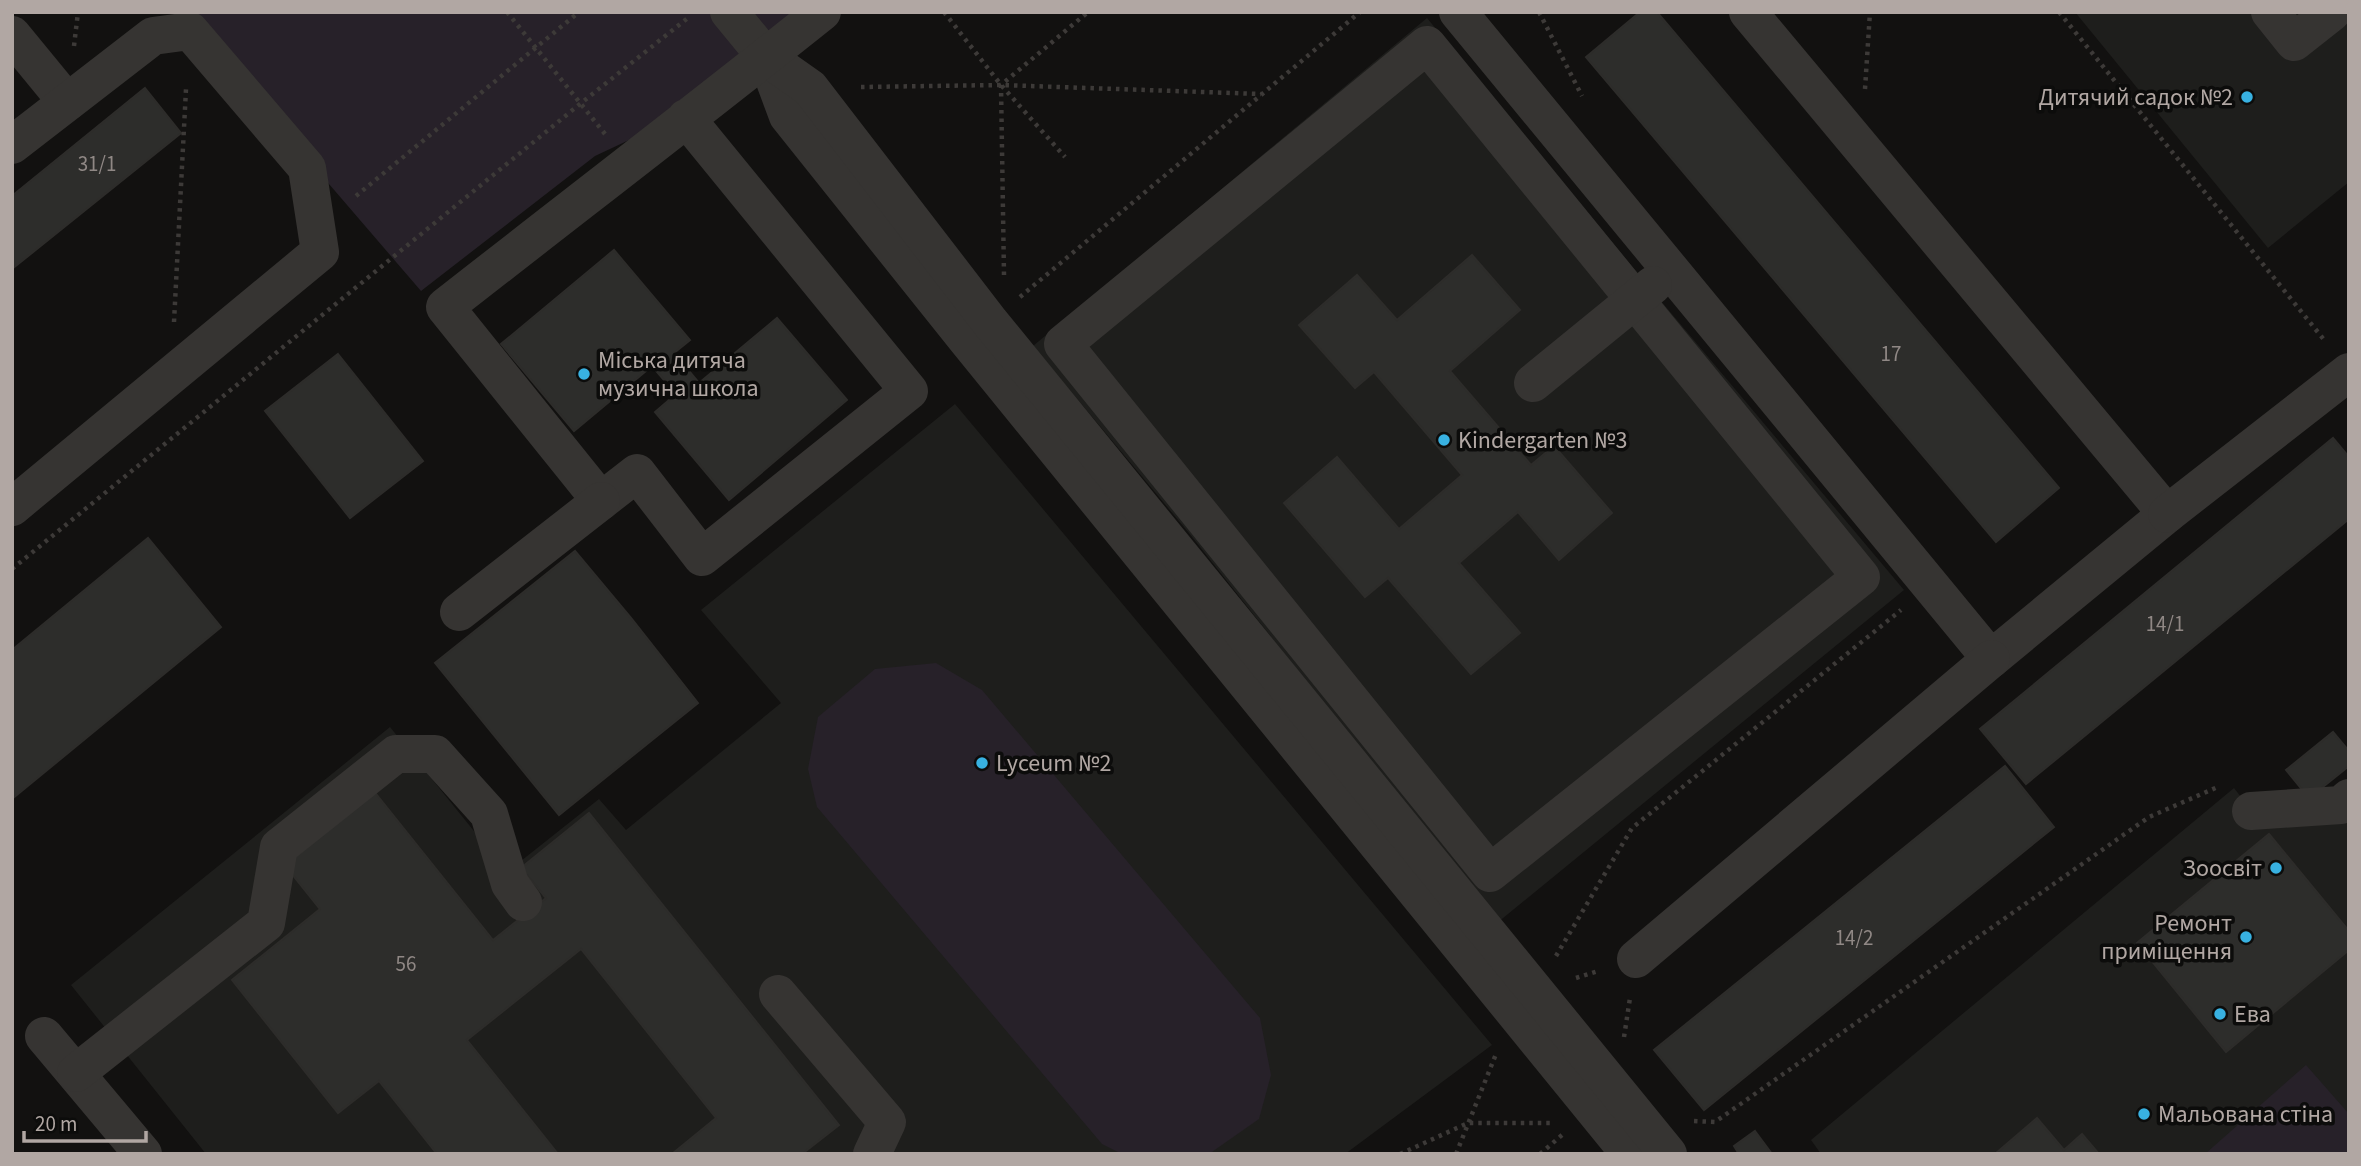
<svg xmlns="http://www.w3.org/2000/svg" width="2361" height="1166" font-family="'Source Sans 3',sans-serif">
  <style>
    .built { fill: #1e1e1c }
    .green { fill: #272129 }
    .building { fill: #2d2d2b; stroke: #2d2c2a; stroke-width: 2 }
    .lines { fill: none; stroke-linecap: round; stroke-linejoin: round }
    .path { stroke: #3d3a38; stroke-width: 4.5; stroke-dasharray: 3.5 5; stroke-linecap: butt }
    .minor { stroke: #363432; stroke-width: 38 }
    .poi-dot { fill: #38b1e1; stroke: #0c0c0b; stroke-width: 2.5 }
    .labels { text-anchor: middle; dominant-baseline: central; stroke-width: 7; stroke-linejoin: round; paint-order: stroke }
    .number-label { font-size: 21px; fill: #908885 }
    .poi-label { font-size: 24px; fill: #b1a7a3; stroke: #0c0c0b; text-anchor: start }
  </style>
  <rect width="100%" height="100%" fill="#121110"/>
  <g class="built">
    <polygon points="2075,12 2349,12 2349,182 2268,248"/>
    <polygon points="1427,18 1650,288 1904,590 1497,923 1189,533 1033,346"/>
    <polygon points="955,404 1492,1045 1345,1154 206,1154 71,985 390,727 507,872 599,799 626,830 781,703 701,610"/>
    <polygon points="2234,788 2252,811 2349,815 2349,1154 1821,1154 1811,1140"/>
  </g>
  <g class="green">
    <polygon points="181,12 805,12 661,125 595,156 421,291"/>
    <polygon points="936,663 982,690 1260,1018 1271,1075 1259,1119 1209,1154 1122,1154 1102,1144 817,807 808,769 818,717 875,669"/>
    <polygon points="2306,1065 2349,1114 2349,1154 2205,1154"/>
  </g>
  <g class="building">
    <polygon points="1640,12 1657,12 2059,488 1996,542 1586,57"/>
    <polygon points="145,88 181,133 12,269 12,196"/>
    <polygon points="614,250 690,340 674,353 699,383 777,318 847,400 729,500 655,412 676,394 652,366 574,431 501,344"/>
    <polygon points="1472,255 1520,310 1450,371 1531,465 1554,446 1612,513 1559,560 1518,512 1459,563 1520,633 1471,674 1388,578 1365,597 1284,503 1337,457 1399,529 1462,475 1374,372 1355,388 1299,325 1357,275 1397,320"/>
    <polygon points="338,354 423,461 350,518 265,411"/>
    <polygon points="2333,438 2349,457 2349,519 2026,784 1980,729"/>
    <polygon points="148,538 221,627 12,799 12,650"/>
    <polygon points="575,551 631,618 698,703 559,815 435,663"/>
    <polygon points="2333,732 2349,751 2349,766 2309,798 2286,770"/>
    <polygon points="2005,766 2054,827 1704,1110 1654,1050"/>
    <polygon points="369,785 493,940 546,898 521,868 589,813 839,1125 802,1154 672,1154 716,1118 581,949 467,1040 558,1154 437,1154 379,1081 338,1113 232,980 320,909 279,858"/>
    <polygon points="2269,834 2349,931 2349,950 2226,1052 2137,943"/>
    <polygon points="2037,1118 2064,1150 2082,1134 2099,1154 1995,1154"/>
    <polygon points="1755,1131 1772,1154 1739,1154 1734,1146"/>
  </g>
  <g class="lines">
    <g class="path">
      <polyline points="507,12 605,134"/>
      <polyline points="944,12 1001,85 1065,157"/>
      <polyline points="1539,12 1582,96"/>
      <polyline points="2059,12 2325,341"/>
      <polyline points="74,46 78,12"/>
      <polyline points="861,87 1001,85 1261,94"/>
      <polyline points="1865,89 1870,12"/>
      <polyline points="356,196 579,12"/>
      <polyline points="1004,275 1001,85 1088,12"/>
      <polyline points="1020,297 1360,12"/>
      <polyline points="174,322 186,89"/>
      <polyline points="12,569 580,104 689,17"/>
      <polyline points="1556,956 1632,828 1901,610"/>
      <polyline points="1576,978 1598,971"/>
      <polyline points="1624,1037 1630,998"/>
      <polyline points="1694,1121 1715,1122 2149,817 2220,786"/>
      <polyline points="1400,1154 1468,1123 1552,1123"/>
      <polyline points="1456,1154 1496,1054"/>
      <polyline points="1540,1154 1562,1135"/>
    </g>
    <g class="minor">
      <polyline points="729,12 766,57 788,116 967,340 1630,1154"/>
      <polyline points="1458,12 1991,659 2167,514 1748,12"/>
      <polyline points="2270,12 2294,42 2332,12"/>
      <polyline points="12,35 67,102"/>
      <polygon points="1427,45 1861,577 1490,873 1063,344"/>
      <polyline points="766,57 810,88 990,322 1668,1154"/>
      <path d="M 686,118 L 909,391 L 702,557 L 637,473 L 601,501 L 445,307 C 570,209 697,112 822,12"/>
      <polyline points="12,145 153,36 190,31 307,168 320,252 12,507"/>
      <polyline points="1533,383 1653,285"/>
      <polyline points="2167,514 2349,372"/>
      <polyline points="459,612 601,501"/>
      <polyline points="2251,811 2341,805 2349,798"/>
      <polyline points="1636,959 1991,659"/>
      <polyline points="778,994 887,1122 872,1154"/>
      <polyline points="44,1036 143,1154"/>
      <polyline points="76,1073 266,923 279,847 396,754 435,754 489,814 510,884 523,902"/>
    </g>
  </g>
  <g class="poi-dot">
    <circle cx="2247" cy="97" r="7"/>
    <circle cx="584" cy="374" r="7"/>
    <circle cx="1444" cy="440" r="7"/>
    <circle cx="982" cy="763" r="7"/>
    <circle cx="2276" cy="868" r="7"/>
    <circle cx="2246" cy="937" r="7"/>
    <circle cx="2220" cy="1014" r="7"/>
    <circle cx="2144" cy="1114" r="7"/>
  </g>
  <g class="labels">
    <g class="number-label">
      <text x="97" y="164">31/1</text>
      <text x="1891" y="354">17</text>
      <text x="2165" y="624">14/1</text>
      <text x="1854" y="938">14/2</text>
      <text x="406" y="964">56</text>
    </g>
    <g class="poi-label">
      <text x="2233" y="97" text-anchor="end">Дитячий садок №2</text>
      <text x="598" y="360">Міська дитяча<tspan x="598" dy="28">музична школа</tspan></text>
      <text x="1458" y="440">Kindergarten №3</text>
      <text x="996" y="763">Lyceum №2</text>
      <text x="2262" y="868" text-anchor="end">Зоосвіт</text>
      <text x="2232" y="923" text-anchor="end">Ремонт<tspan x="2232" dy="28">приміщення</tspan></text>
      <text x="2234" y="1014">Ева</text>
      <text x="2158" y="1114">Мальована стіна</text>
    </g>
  </g>
  <rect width="2361" height="1166" fill="none" stroke="#b1a7a3" stroke-width="28"/>
  <path d="M24 1131v10h122v-10" fill="none" stroke="#b1a7a3" stroke-width="3.5"/>
  <text x="35" y="1131" font-size="21" fill="#b1a7a3" stroke="#0c0c0b" stroke-width="5" paint-order="stroke">20 m</text>
</svg>
